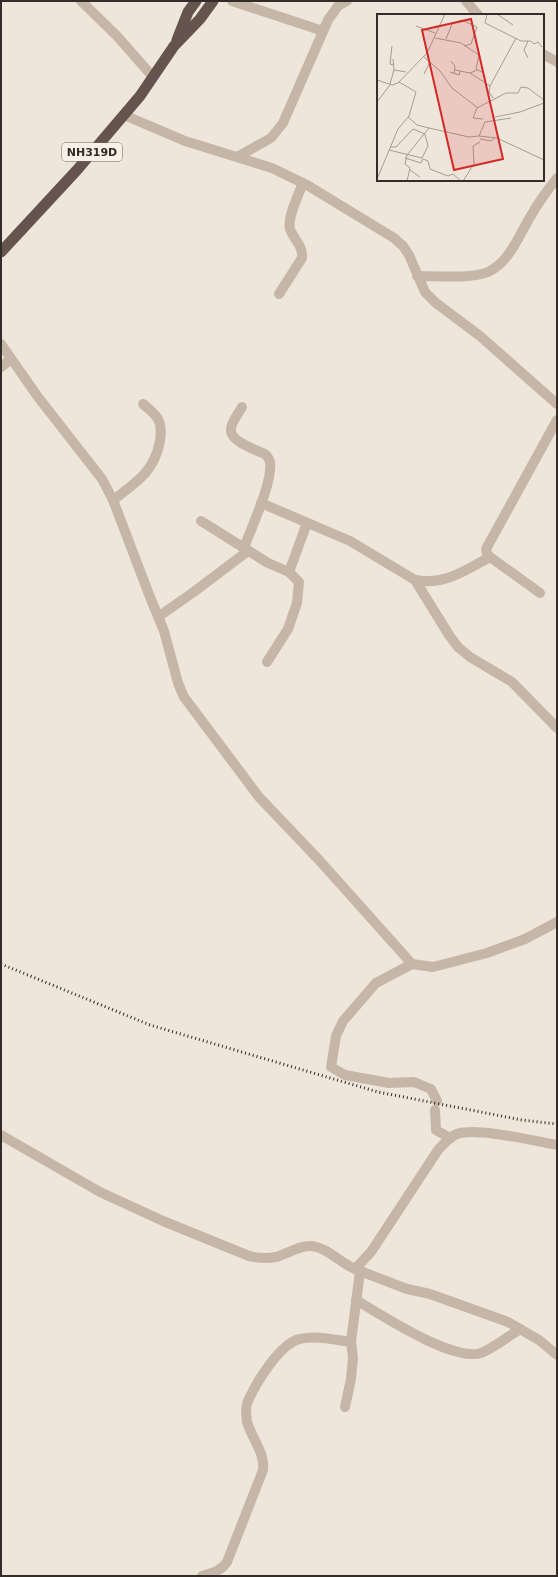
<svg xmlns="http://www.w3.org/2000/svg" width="558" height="1577" font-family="'DejaVu Sans',sans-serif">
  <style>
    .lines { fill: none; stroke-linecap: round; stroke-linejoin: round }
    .minor { stroke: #c6b6a8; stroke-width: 10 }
    .trunk { stroke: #64544d; stroke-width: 11 }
    .rail { stroke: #342c28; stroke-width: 3; stroke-dasharray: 1 3; stroke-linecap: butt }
    .labels { text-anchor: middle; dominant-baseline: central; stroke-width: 3; stroke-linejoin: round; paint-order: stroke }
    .shield { fill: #f8f0e7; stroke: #6f6761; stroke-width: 1 }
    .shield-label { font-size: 11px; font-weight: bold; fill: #342c28 }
    .inset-road { fill: none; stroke: #a49c93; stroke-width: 1 }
    .view { fill: #d62828; fill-opacity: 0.15; stroke: #d62828; stroke-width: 2 }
    .inset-edge { fill: none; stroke: #342c28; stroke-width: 2 }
  </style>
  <rect width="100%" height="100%" fill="#efe6db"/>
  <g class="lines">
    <g class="minor">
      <polyline points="81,1 117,36 153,77"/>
      <polyline points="232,1 323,31"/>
      <polyline points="466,1 478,15"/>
      <polyline points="543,54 557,62"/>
      <polyline points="124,115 185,141 272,168 307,185 394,238 403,246 409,255 425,292 436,303 480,336 557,404"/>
      <polyline points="237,157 271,138 283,123 328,20 338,6 347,1"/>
      <path d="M 417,276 C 435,276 472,279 488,272 C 511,261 519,234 532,214 C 539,201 548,190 557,178"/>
      <path d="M 279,294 L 302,258 C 303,245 294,240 290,229 C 287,217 299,194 303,183"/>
      <polyline points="1,344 38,397 102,479 113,500 150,597 164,631 178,683 184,697 259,797 319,860 412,964"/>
      <polyline points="1,367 11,359"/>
      <path d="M 242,407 C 239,413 231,422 231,429 C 229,441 256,450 265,454 C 267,456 269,458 270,462 C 273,482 251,528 244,548"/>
      <path d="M 113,500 C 137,482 154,472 160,441 C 163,421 158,416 143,404"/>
      <path d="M 261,503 L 350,541 L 415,580 C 444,586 466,570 490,557"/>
      <polyline points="201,521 268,563 289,572 307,523"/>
      <polyline points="415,580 449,635 458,647 470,657 512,682 557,728"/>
      <polyline points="540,593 490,557 487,554 486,549 557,420"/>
      <polyline points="158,617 195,591 248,551"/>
      <polyline points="267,662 288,629 297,603 299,582 289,572"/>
      <polyline points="437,1101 431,1089 414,1082 389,1083 345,1075 331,1067 336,1036 343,1021 376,983 412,964 433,967 487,953 525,939 557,922"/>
      <polyline points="435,1110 436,1130 450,1138"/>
      <path d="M 1,1135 L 100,1192 L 163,1221 L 249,1256 C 258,1258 267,1259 276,1257 C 287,1254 300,1245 312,1246 C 328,1248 339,1262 355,1269 L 371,1252 L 438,1150 C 444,1144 449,1137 457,1134 C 475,1127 535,1141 557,1145"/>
      <polyline points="355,1269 407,1289 430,1294 508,1322 539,1340 557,1355"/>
      <path d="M 356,1300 C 381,1315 453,1362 481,1353 C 492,1349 509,1336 520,1329"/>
      <polyline points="345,1407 351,1379 353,1358 351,1342 360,1271"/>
      <path d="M 202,1576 C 212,1573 221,1571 227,1562 L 263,1470 C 265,1452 252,1439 247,1422 C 246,1415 245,1407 248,1401 C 256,1383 280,1343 300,1339 C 316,1335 335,1340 351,1342"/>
    </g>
    <g class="trunk">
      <polyline points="177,40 188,12 196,1"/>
      <polyline points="1,252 77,170 140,96 174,46 200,19 213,1"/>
    </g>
    <polyline class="rail" points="1,964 150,1025 378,1092 522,1120 557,1124"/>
  </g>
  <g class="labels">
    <rect class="shield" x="62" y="143" width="60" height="18" rx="3"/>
    <g class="shield-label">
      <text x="92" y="152">NH319D</text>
    </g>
  </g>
  <g transform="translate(377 14)">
    <rect width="167" height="167" fill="#efe6db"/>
    <path class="inset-road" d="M 110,0 L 108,9 L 144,27 L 154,27 L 157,30 L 161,28 L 165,33M 120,0 L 136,11M 39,12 L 58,19M 58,24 L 84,29 L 102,41 L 99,55 L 105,58M 69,25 L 75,10 L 85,6 L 100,13 L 94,30 L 87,32M 15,32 L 13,50 L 17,51M 47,43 L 63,57 L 75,74 L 101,94M 151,44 L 147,36 L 151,27M 74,47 L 78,52 L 77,60M 17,56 L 29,58M 78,56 L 93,59 L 100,56M 73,58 L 82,61 L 83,57M 93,59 L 113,72M 47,60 L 53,48M 0,66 L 15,71 L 21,69 L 50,39 L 68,0M 13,70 L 17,56 L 16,45M 116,84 L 112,78 L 113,72 L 139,24M 0,88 L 13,71M 31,103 L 40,111 L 52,114M 118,103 L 143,98 L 167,89M 106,105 L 96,104 L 100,94 L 129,79 L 141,79 L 144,73 L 151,74 L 167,86M 102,122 L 120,124 L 167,146M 103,125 L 114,127 L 118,124M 13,133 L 19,133 L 36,115 L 48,120M 12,136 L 45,144 L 51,132 L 48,120M 28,144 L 44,149 L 46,145 L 51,147 L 53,155 L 71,162 L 76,160 L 84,167M 33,156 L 43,163M 0,165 L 21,115 L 32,102 L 39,78 L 22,68M 30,167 L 33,154 L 28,150 L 30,141 L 52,114 L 92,123 L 102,122 L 108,108 L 134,104M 86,167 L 97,150 L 96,132 L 103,128"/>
    <path class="view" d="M 94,5 L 126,145 L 77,156 L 45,16 Z"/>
    <rect width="167" height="167" class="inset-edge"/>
  </g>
  <rect width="558" height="1577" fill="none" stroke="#342c28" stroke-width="4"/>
</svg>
